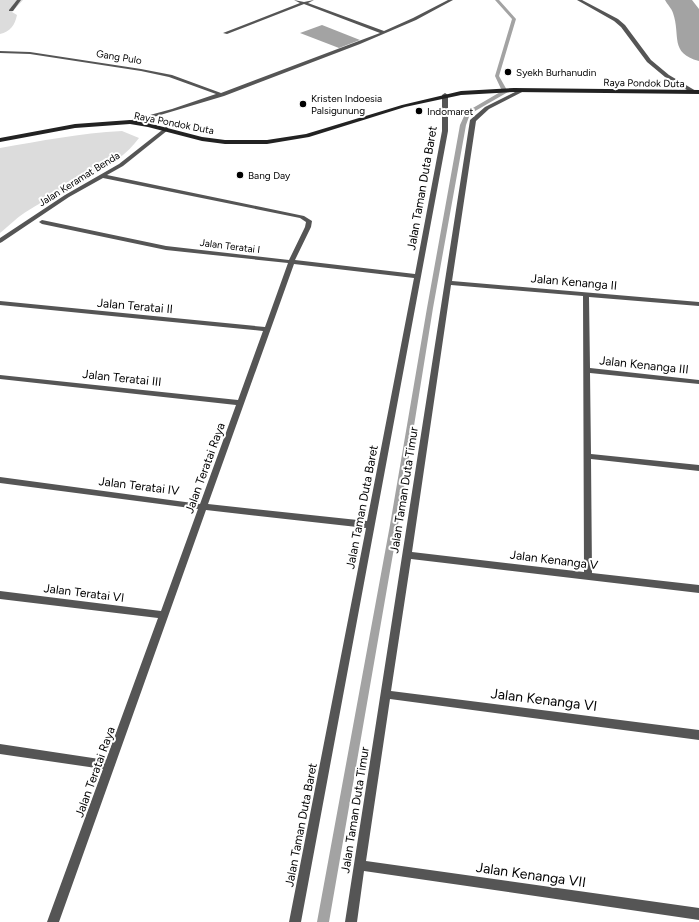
<svg xmlns="http://www.w3.org/2000/svg" width="699" height="922" font-family="Figtree,sans-serif">
  <style>
    .green { fill: #dcdcdc }
    .water { fill: #a3a3a3 }
    .lines { fill: none; stroke-linecap: round; stroke-linejoin: round }
    .stream { fill: #a3a3a3; fill-rule: evenodd }
    .river { fill: #a3a3a3; fill-rule: evenodd }
    .minor { fill: #555; fill-rule: evenodd }
    .secondary { fill: #222; fill-rule: evenodd }
    .poi-dot { fill: #000; stroke: #fff; stroke-width: 1.5 }
    .labels { text-anchor: middle; dominant-baseline: central; stroke-width: 4; stroke-linejoin: round; paint-order: stroke }
    .far-street-label { font-size: 10px; fill: #000; stroke: #fff }
    .far-poi-label { font-size: 10px; fill: #000; stroke: #fff; text-anchor: start }
    .street-label { font-size: 12px; fill: #000; stroke: #fff }
    .near-street-label { font-size: 14px; fill: #000; stroke: #fff }
  </style>
  <rect width="100%" height="100%" fill="#fff"/>
  <g class="green">
    <path d="M 0,0 L 23,0 L 12,12 L 17,15 C 15,25 10,32 0,34 Z"/>
    <path d="M 122,131 L 139,138 C 116,170 63,188 29,210 C 18,216 9,226 0,233 L 0,148 C 41,141 80,133 122,131 Z"/>
  </g>
  <polygon class="water" points="322,25 360,40 339,48 300,33"/>
  <g class="lines">
    <polygon class="stream" points="495,0 499,0 516,19 499,76 508,92 470,114 466,125 433,308 398,525 329,922 317,922 390,525 427,308 460,125 466,112 502,91 495,76 512,19"/>
    <path class="river" d="M 665,0 L 692,0 L 699,9 L 699,61 C 669,53 681,36 673,13 C 672,9 667,4 665,0 Z"/>
    <g class="minor">
      <polygon points="17,0 21,0 13,11 9,11 9,10"/>
      <polygon points="294,0 304,2 314,0 308,3 384,31 413,18 448,0 453,0 416,20 360,44 224,96 130,124 127,122 128,121 172,109 216,94 169,77 141,71 30,54 0,53 0,51 30,52 141,69 172,75 221,93 380,33 304,4 227,34 223,33 300,3"/>
      <polygon points="577,0 582,0 618,19 625,25 651,60 669,75 696,91 696,93 692,93 665,77 647,62 621,27 614,21"/>
      <path d="M 521,89 L 526,90 L 489,109 L 476,121 L 452,281 L 699,302 L 699,306 L 589,297 L 590,368 L 699,380 L 699,384 L 590,373 L 591,454 L 699,465 L 699,471 L 591,459 L 592,573 L 699,585 L 699,593 L 411,559 L 391,691 L 699,730 L 699,740 L 390,699 L 366,861 L 699,908 L 699,920 L 364,871 L 357,922 L 345,922 L 470,120 L 485,107 ZM 451,285 L 583,296 L 584,572 L 412,552 Z"/>
      <path d="M 445,93 L 448,95 L 448,131 L 301,922 L 289,922 L 366,528 L 206,510 L 59,922 L 47,922 L 103,769 L 0,754 L 0,744 L 106,760 L 158,618 L 0,599 L 0,591 L 161,611 L 198,509 L 0,483 L 0,477 L 200,504 L 236,405 L 0,379 L 0,375 L 238,400 L 263,331 L 0,305 L 0,301 L 265,327 L 288,263 L 166,250 L 42,224 L 39,222 L 42,220 L 166,246 L 289,260 L 305,227 L 306,222 L 300,218 L 103,178 L 69,197 L 2,242 L 0,243 L 0,238 L 65,195 L 119,164 L 166,127 L 168,128 L 168,130 L 123,166 L 107,175 L 304,216 L 312,221 L 311,227 L 295,260 L 415,274 L 442,131 L 442,95 ZM 294,264 L 414,278 L 367,521 L 208,504 Z"/>
    </g>
    <polygon class="secondary" points="514,88 699,90 699,94 514,92 461,95 405,107 309,137 267,144 225,144 202,141 148,127 130,124 75,128 0,142 0,138 75,124 130,120 148,123 202,137 225,140 267,140 306,134 402,105 461,91"/>
  </g>
  <g class="poi-dot">
    <circle cx="508" cy="72" r="4"/>
    <circle cx="303" cy="104" r="4"/>
    <circle cx="419" cy="111" r="4"/>
    <circle cx="240" cy="175" r="4"/>
  </g>
  <g class="labels">
    <g class="far-street-label">
      <text transform="translate(119 57) rotate(9)">Gang Pulo</text>
      <text transform="translate(644 83) rotate(1)">Raya Pondok Duta</text>
      <text transform="translate(174 123) rotate(11)">Raya Pondok Duta</text>
      <text transform="translate(79 179) rotate(-32)">Jalan Keramat Benda</text>
      <text transform="translate(230 246) rotate(7)">Jalan Teratai I</text>
    </g>
    <g class="far-poi-label">
      <text x="516" y="72">Syekh Burhanudin</text>
      <text x="311" y="98">Kristen Indoesia<tspan x="311" dy="12">Palsigunung</tspan></text>
      <text x="427" y="111">Indomaret</text>
      <text x="248" y="175">Bang Day</text>
    </g>
    <g class="street-label">
      <text transform="translate(422 188) rotate(-80)">Jalan Taman Duta Baret</text>
      <text transform="translate(574 282) rotate(5)">Jalan Kenanga II</text>
      <text transform="translate(135 306) rotate(5)">Jalan Teratai II</text>
      <text transform="translate(644 365) rotate(6)">Jalan Kenanga III</text>
      <text transform="translate(122 378) rotate(6)">Jalan Teratai III</text>
      <text transform="translate(205 468) rotate(-70)">Jalan Teratai Raya</text>
      <text transform="translate(139 486) rotate(7)">Jalan Teratai IV</text>
      <text transform="translate(404 490) rotate(-81)">Jalan Taman Duta Timur</text>
      <text transform="translate(362 507) rotate(-79)">Jalan Taman Duta Baret</text>
      <text transform="translate(554 560) rotate(7)">Jalan Kenanga V</text>
      <text transform="translate(84 593) rotate(7)">Jalan Teratai VI</text>
      <text transform="translate(95 772) rotate(-70)">Jalan Teratai Raya</text>
      <text transform="translate(355 810) rotate(-81)">Jalan Taman Duta Timur</text>
      <text transform="translate(301 825) rotate(-79)">Jalan Taman Duta Baret</text>
    </g>
    <g class="near-street-label">
      <text transform="translate(544 700) rotate(7)">Jalan Kenanga VI</text>
      <text transform="translate(531 875) rotate(8)">Jalan Kenanga VII</text>
    </g>
  </g>
</svg>
